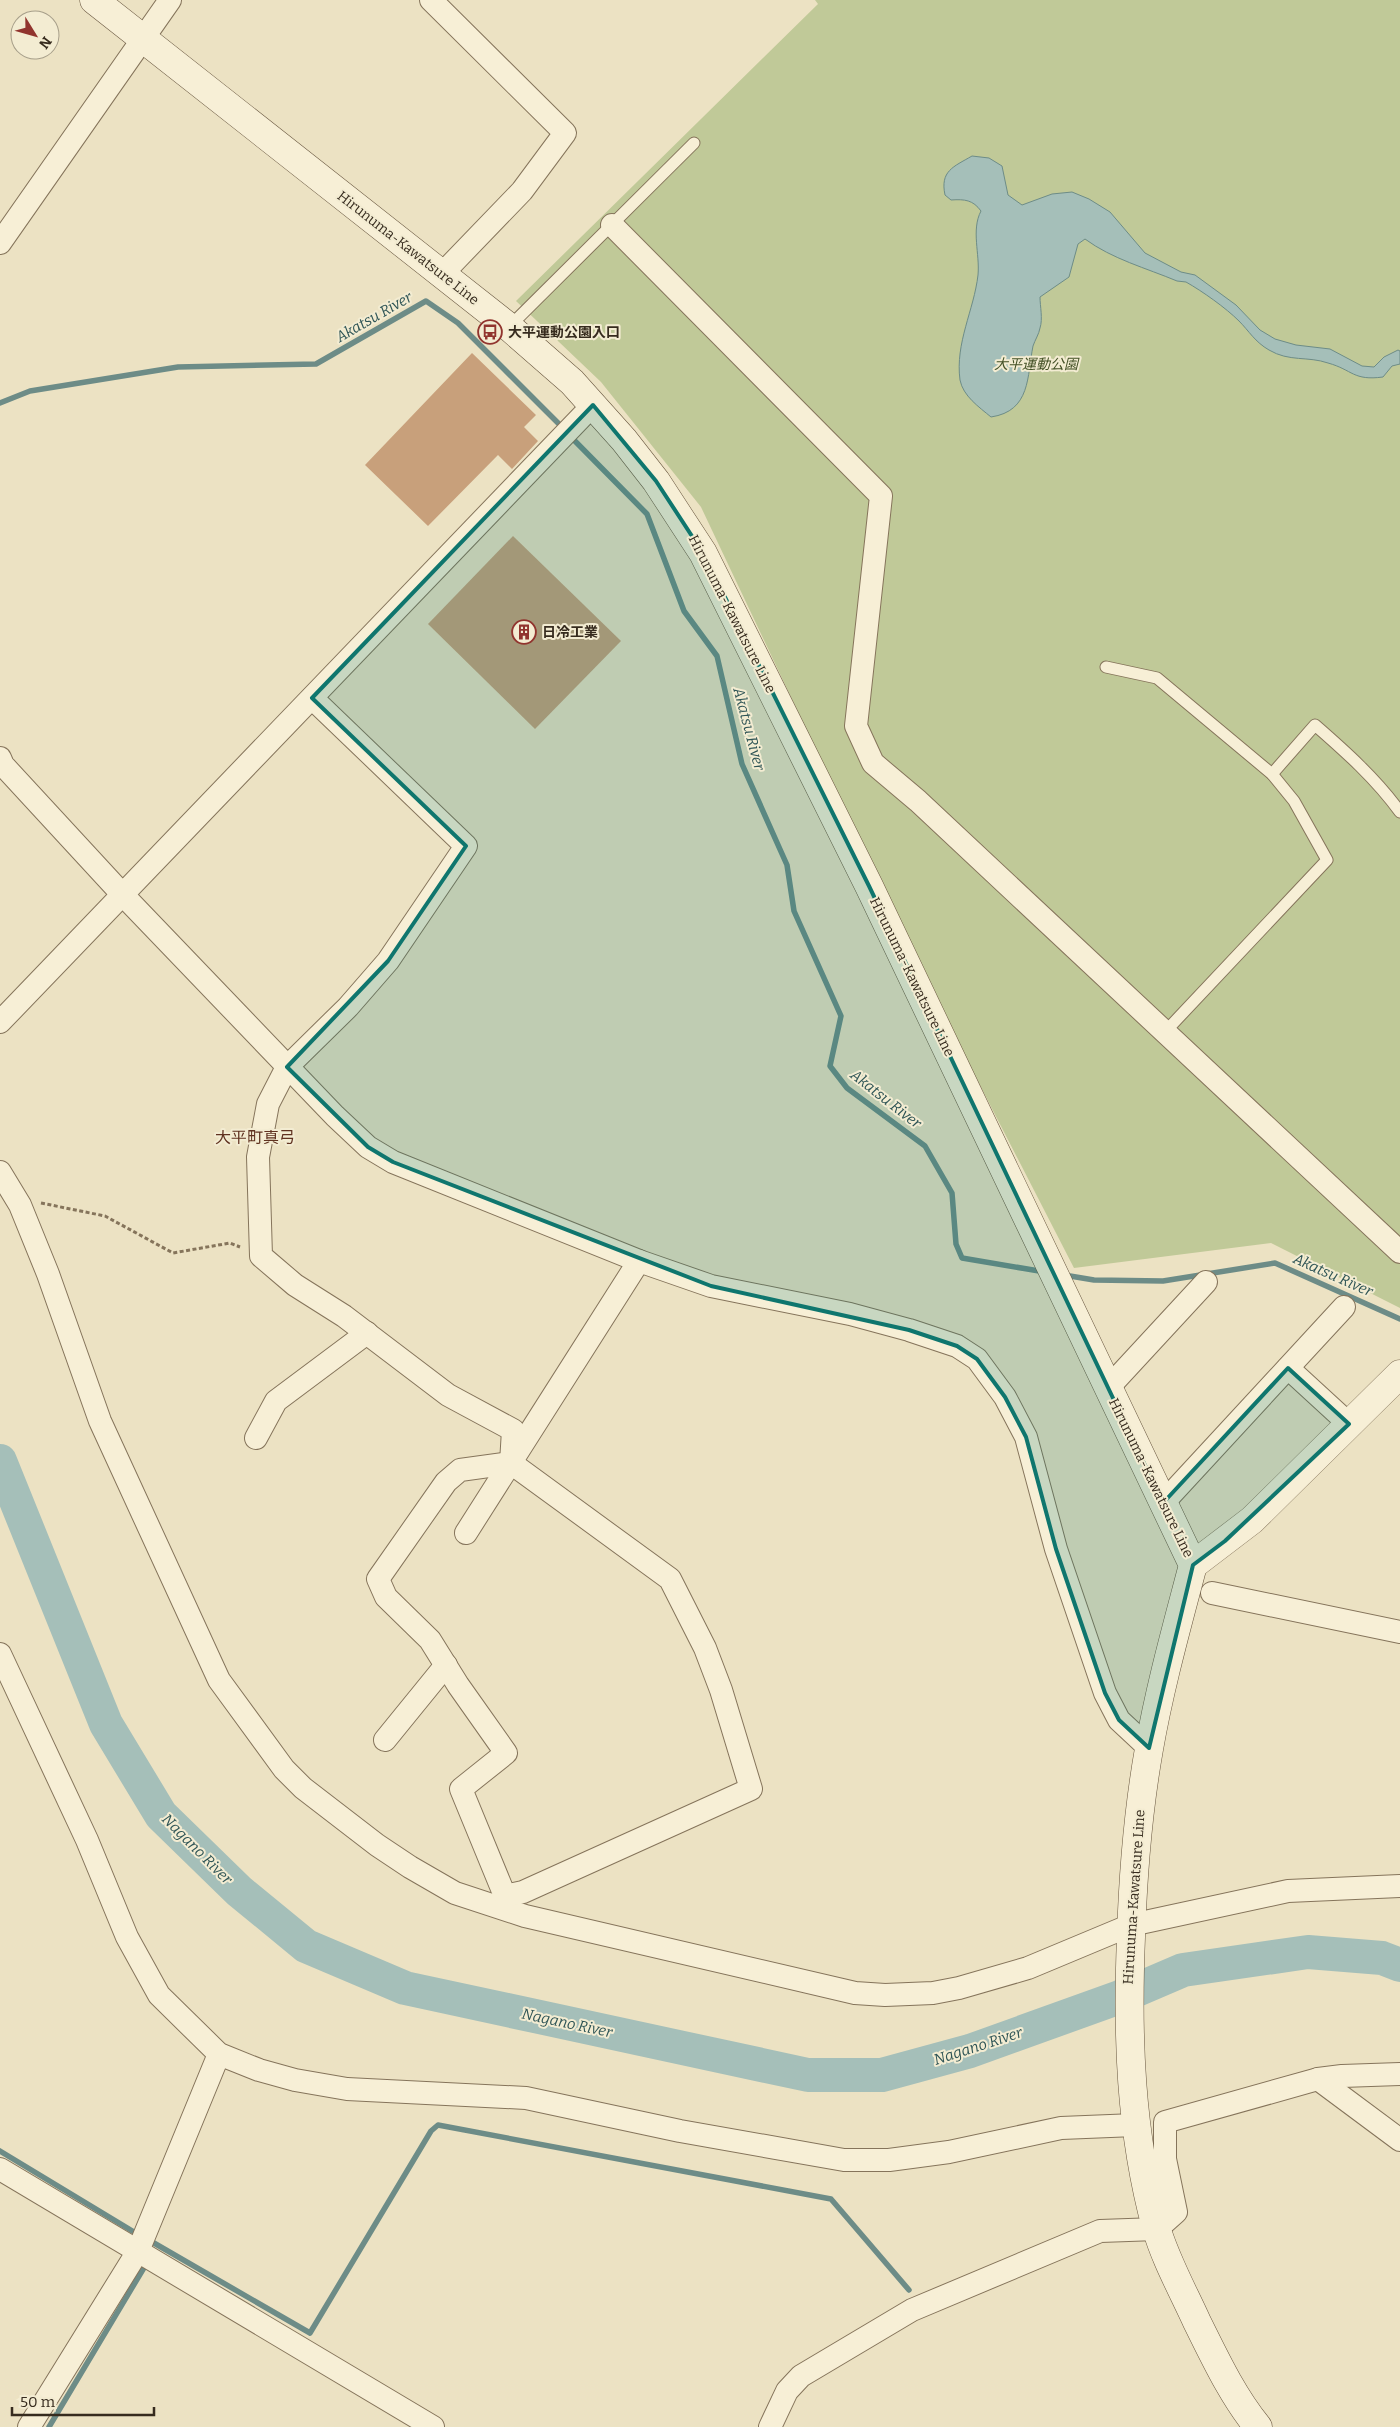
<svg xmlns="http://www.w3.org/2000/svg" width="1400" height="2427" font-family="Bitter,'Noto Sans JP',serif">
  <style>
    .green { fill: #c0c998 }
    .water { fill: #a5bfb9; stroke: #6d8c87 }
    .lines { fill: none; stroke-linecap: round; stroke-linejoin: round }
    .stream { stroke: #6d8c87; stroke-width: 5.5 }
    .river { stroke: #a5bfb9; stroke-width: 34 }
    .building { fill: #c8a07b }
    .service-casing { stroke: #85745b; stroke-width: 13 }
    .minor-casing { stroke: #85745b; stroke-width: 24 }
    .tertiary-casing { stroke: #85745b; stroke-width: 29 }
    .secondary-casing { stroke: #67553e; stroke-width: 29 }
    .path { stroke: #85745b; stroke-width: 3; stroke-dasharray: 4 2.5; stroke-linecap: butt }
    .service { stroke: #f7efd6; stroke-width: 11 }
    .minor { stroke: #f7efd6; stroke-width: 22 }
    .tertiary { stroke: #f7efd6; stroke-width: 28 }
    .secondary { stroke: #f7efd6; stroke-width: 28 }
    .marked { fill: #0f766e; fill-opacity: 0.2; stroke: #0f766e; stroke-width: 4; stroke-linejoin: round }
    .labels { text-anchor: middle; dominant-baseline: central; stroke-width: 4; stroke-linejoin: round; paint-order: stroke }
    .street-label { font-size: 14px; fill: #362b1e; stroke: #f3ecd2 }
    .poi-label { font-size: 14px; font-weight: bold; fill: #362b1e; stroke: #f3ecd2; text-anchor: start }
    .park-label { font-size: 14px; font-style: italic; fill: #435126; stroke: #f3ecd2 }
    .water-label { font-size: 15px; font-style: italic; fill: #2e5455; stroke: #f3ecd2 }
    .quarter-label { font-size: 16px; fill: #603220; stroke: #f3ecd2 }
  </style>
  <rect width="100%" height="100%" fill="#ece2c3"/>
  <polygon class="green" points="815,0 1400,0 1400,1308 1271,1243 1074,1268 913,955 701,507 601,382 516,301 818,4"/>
  <path class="water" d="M 972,156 L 989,158 L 1002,166 L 1008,195 L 1022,205 L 1052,194 L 1072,192 L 1089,199 L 1110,212 L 1145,253 L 1181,272 L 1195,275 L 1236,305 L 1260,330 L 1275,339 L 1296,345 L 1330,349 L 1362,366 L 1374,367 L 1384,357 L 1398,350 L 1400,351 L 1400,364 L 1392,366 L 1383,377 C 1353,381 1353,370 1328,363 C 1308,356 1289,362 1269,350 C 1255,342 1249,331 1239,321 C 1226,308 1202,291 1186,282 L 1177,281 C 1146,268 1112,259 1085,239 L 1078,244 L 1069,277 L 1040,297 C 1040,306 1043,319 1040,328 C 1039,334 1035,340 1033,346 C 1027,376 1031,411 991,417 C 979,407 963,396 960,380 C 955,343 974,310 978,275 C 980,254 971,230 981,211 C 973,200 965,199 951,200 L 945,195 C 940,171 953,167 972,156 Z"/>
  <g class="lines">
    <g class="stream">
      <polyline points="0,403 30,391 178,367 316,364 426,301 458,323 564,429"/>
      <polyline points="570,436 647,514 684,611 717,656 742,764 787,865 794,911 841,1016 830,1066 847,1088 925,1146 952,1193 956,1244 962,1258 1045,1272"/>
      <polyline points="1064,1275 1094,1280 1163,1281 1275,1263 1400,1319"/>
      <polyline points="0,1497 12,1491"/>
      <polyline points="0,2151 139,2235"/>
      <polyline points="147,2239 310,2333 431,2131 438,2125 831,2199 909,2290"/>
      <polyline points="49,2427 148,2261"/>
    </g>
    <polyline class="river" points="0,1461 106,1724 161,1815 239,1891 306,1946 405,1988 808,2075 882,2075 970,2051 1120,1997 1183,1970 1308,1952 1382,1958 1400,1965"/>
  </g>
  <g class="building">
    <polygon points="472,353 536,415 524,427 538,441 512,469 498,455 428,526 365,465"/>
    <polygon points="513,536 621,641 535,729 428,624"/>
  </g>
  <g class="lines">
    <g class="service-casing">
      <g id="service">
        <polyline points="509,327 694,143"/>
        <polyline points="1106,667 1157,678 1272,774 1294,801 1327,860 1164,1033"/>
        <path d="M 1272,774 L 1315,725 C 1346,752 1376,779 1400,812"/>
      </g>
    </g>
    <g class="minor-casing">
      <g id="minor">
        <polyline points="431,0 565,133 522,191 442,274"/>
        <polyline points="612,225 881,496 856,726 873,763 918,801 1400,1252"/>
        <polyline points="0,243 170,0"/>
        <polyline points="312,698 466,846 388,961 348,1007 287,1067 268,1104 258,1157 261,1256 295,1285 344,1316 448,1395 513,1430 511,1463"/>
        <polyline points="0,758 3,765 122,894 335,1116 368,1147 393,1162 639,1261 711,1286 850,1314 909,1330 957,1346 977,1359 1005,1397 1026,1437 1056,1549 1105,1693 1119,1720 1149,1748"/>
        <polyline points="0,1022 593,405"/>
        <polyline points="0,1172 20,1205 48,1274 100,1421 219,1680 284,1769 303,1788 377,1845 410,1867 455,1893 525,1916 855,1993 885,1995 933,1993 959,1988 1028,1968 1131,1925 1288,1891 1400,1886"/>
        <polyline points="1288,1368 1349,1424"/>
        <polyline points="1108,1388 1206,1282"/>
        <polyline points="256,1438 276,1401 367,1333"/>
        <polygon points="511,1463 670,1579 705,1648 721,1690 751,1789 523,1892 505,1896 461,1789 506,1753 458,1685 430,1640 386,1597 378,1579 446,1482 460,1470"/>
        <polyline points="1163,1503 1344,1307"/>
        <polyline points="466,1533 639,1261"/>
        <polyline points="1212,1593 1400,1632"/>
        <polyline points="0,1654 87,1840 127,1937 159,1995 219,2054 259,2070 295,2080 347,2089 526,2098 680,2131 844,2160 889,2160 949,2152 1061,2128 1135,2125"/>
        <polyline points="385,1740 446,1665"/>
        <polyline points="1318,2079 1400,2140"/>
        <polyline points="0,2169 433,2427"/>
        <polyline points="29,2427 138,2251 219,2054"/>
        <polyline points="770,2427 787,2391 801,2376 912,2310 1100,2231 1157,2229 1176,2212 1165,2159 1165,2122 1318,2079 1342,2076 1400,2074"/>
      </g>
    </g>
    <g class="tertiary-casing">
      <polyline id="tertiary" points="1193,1565 1252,1520 1400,1374"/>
    </g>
    <g class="secondary-casing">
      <path id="secondary" d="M 94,0 L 509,327 L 572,382 L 624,440 L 656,481 L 703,553 L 869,886 L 1193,1565 C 1177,1626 1160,1686 1149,1749 C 1138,1811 1133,1873 1131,1937 C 1127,2035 1130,2131 1156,2227 C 1165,2259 1183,2291 1197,2322 C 1215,2358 1232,2395 1258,2427"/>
    </g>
    <polyline class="path" points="41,1203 105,1216 173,1253 230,1243 240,1247"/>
    <use href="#service" class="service"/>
    <use href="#minor" class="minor"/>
    <use href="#tertiary" class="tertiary"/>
    <use href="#secondary" class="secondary"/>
  </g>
  <path class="marked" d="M 593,405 L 656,481 L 703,553 L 869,886 L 1163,1503 L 1288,1368 L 1349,1424 L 1225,1541 L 1193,1565 L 1149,1748 L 1119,1720 L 1105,1693 L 1056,1549 L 1026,1437 L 1005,1397 L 977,1359 L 957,1346 L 909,1330 L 711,1286 L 393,1162 L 368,1147 L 287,1067 L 388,961 L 466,846 L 312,698 Z"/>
  <defs>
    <g id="bus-ring" transform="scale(1.25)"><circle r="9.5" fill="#f3ecd2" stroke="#91342e" stroke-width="1.5"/><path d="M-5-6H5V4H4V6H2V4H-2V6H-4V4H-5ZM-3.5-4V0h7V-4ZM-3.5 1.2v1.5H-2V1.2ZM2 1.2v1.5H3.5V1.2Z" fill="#91342e"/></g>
    <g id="building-ring" transform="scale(1.25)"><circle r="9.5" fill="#f3ecd2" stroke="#91342e" stroke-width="1.5"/><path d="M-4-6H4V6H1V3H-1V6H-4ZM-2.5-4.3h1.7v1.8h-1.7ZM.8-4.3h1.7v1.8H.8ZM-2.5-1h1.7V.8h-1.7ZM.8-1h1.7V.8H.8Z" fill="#91342e"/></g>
  </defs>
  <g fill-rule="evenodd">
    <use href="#bus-ring" x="490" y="332"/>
    <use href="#building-ring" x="524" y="632"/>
  </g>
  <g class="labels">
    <g class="street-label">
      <text transform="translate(408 248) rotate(38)">Hirunuma-Kawatsure Line</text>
      <text transform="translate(732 614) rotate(63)">Hirunuma-Kawatsure Line</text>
      <text transform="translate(912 977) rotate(64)">Hirunuma-Kawatsure Line</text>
      <text transform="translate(1151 1478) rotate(64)">Hirunuma-Kawatsure Line</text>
      <text transform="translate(1134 1897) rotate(-86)">Hirunuma-Kawatsure Line</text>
    </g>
    <g class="poi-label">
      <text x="508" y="332">大平運動公園入口</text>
      <text x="542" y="632">日冷工業</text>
    </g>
    <g class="park-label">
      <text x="1036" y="364">大平運動公園</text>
    </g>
    <g class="water-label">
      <text transform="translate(374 317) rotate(-30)">Akatsu River</text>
      <text transform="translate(749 729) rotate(75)">Akatsu River</text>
      <text transform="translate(886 1099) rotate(38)">Akatsu River</text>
      <text transform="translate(1333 1275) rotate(24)">Akatsu River</text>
      <text transform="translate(197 1849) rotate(45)">Nagano River</text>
      <text transform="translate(567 2023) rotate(12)">Nagano River</text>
      <text transform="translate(978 2046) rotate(-18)">Nagano River</text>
    </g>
    <g class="quarter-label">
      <text x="255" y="1137">大平町真弓</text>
    </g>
  </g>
  <g transform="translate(35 35) rotate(127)"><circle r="24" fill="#f3ecd2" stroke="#a79f8a"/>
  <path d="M0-4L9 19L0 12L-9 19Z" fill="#91342e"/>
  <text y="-8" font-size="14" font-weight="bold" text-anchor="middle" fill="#362b1e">N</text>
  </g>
  <path d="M12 2407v8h142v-8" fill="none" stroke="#362b1e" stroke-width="2.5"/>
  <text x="20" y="2407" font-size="15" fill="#362b1e" stroke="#f3ecd2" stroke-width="4" paint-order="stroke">50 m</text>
</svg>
